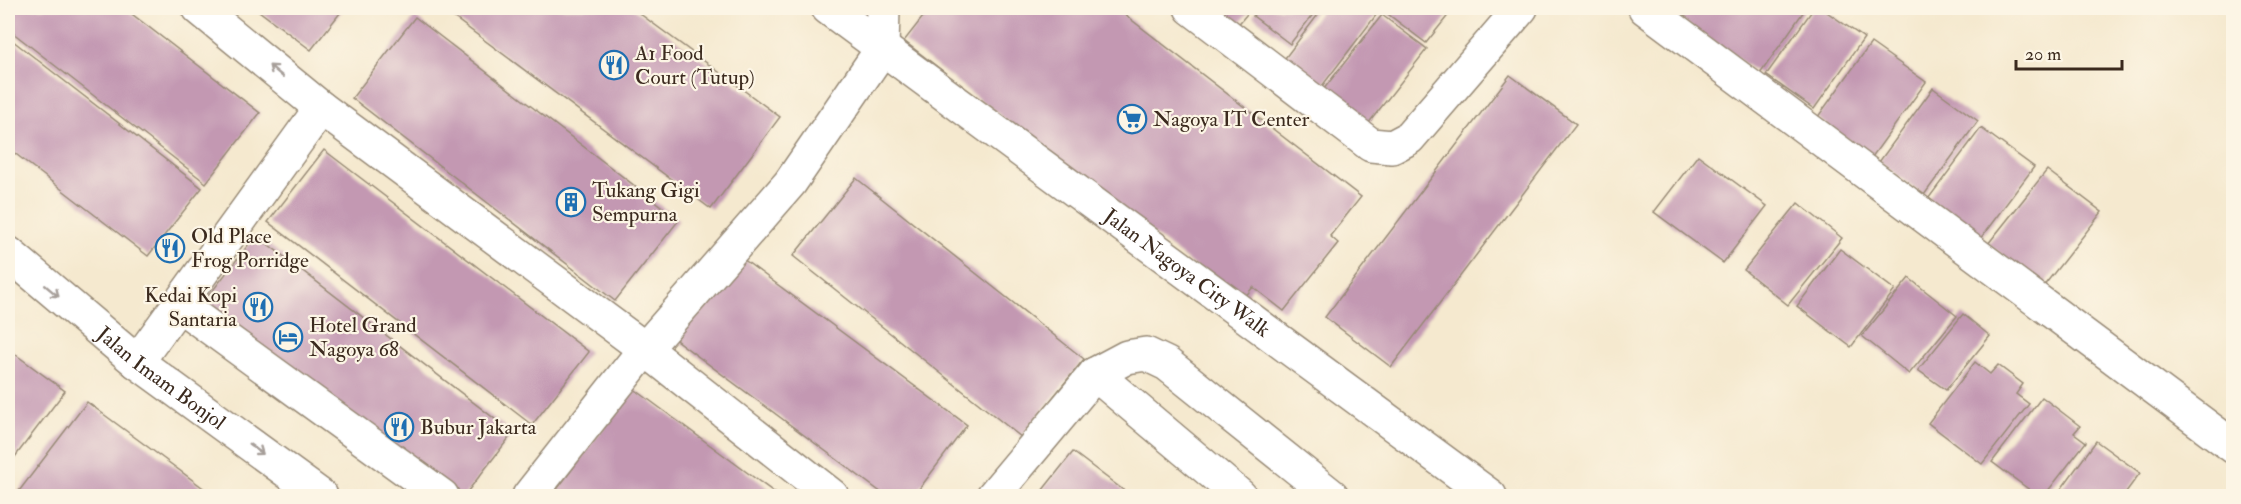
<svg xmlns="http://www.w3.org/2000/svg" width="2241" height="504" font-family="'IM FELL Double Pica',serif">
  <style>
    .building { fill: #c398b2 }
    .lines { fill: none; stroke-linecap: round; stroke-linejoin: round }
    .minor-casing { stroke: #988a76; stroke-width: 36 }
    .minor { stroke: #fff; stroke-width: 33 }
    .oneway { stroke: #a79f9a }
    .labels { text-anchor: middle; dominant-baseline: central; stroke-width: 4.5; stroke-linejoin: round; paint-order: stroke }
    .poi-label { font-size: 21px; fill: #3b2a1e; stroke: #fcf5e5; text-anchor: start }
    .street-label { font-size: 21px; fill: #3b2a1e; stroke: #fcf5e5 }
  </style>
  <rect width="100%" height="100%" fill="#fcf5e5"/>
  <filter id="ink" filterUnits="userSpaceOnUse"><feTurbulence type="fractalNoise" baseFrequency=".0167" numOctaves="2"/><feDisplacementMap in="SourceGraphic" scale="12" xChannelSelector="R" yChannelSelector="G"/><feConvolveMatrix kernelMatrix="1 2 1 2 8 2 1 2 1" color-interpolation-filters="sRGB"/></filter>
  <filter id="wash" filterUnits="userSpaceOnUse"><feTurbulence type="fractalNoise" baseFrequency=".008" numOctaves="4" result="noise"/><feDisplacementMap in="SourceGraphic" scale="24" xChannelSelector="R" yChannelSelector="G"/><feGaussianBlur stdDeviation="1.35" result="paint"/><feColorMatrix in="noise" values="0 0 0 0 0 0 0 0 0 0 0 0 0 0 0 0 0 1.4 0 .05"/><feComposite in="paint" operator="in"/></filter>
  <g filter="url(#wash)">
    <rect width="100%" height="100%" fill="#f5e9cf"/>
    <g id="blocks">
      <g class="building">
        <polygon points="8,8 124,8 260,113 206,183 8,29"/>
        <polygon points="255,8 344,8 311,50"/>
        <polygon points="452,8 632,8 780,117 711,209 448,13"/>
        <polygon points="910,8 1116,8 1361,197 1330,236 1338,243 1284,311 1253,287 1241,302 904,41 923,17"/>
        <polygon points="1210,8 1252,8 1236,27"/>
        <polygon points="1259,8 1318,8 1290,44 1253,16"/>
        <polygon points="1323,8 1376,8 1380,10 1319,90 1282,62"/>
        <polygon points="1380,8 1454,8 1426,43"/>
        <polygon points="1690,8 1806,8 1760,74 1681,21"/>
        <polygon points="1814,8 1821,8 1864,38 1814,109 1766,75"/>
        <polygon points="1382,15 1427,49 1364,129 1319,95"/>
        <polygon points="415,17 679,220 615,301 352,98"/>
        <polygon points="8,37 202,188 148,256 8,148"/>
        <polygon points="1871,43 1926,82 1872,157 1817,118"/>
        <polygon points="1510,75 1576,124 1391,367 1325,317"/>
        <polygon points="1933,88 1978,121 1924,195 1879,162"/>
        <polygon points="1981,128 2034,167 1980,239 1928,199"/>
        <polygon points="324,150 589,352 532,425 268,222"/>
        <polygon points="1698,155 1767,206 1723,263 1654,212"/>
        <polygon points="2047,170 2102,212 2043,287 1988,244"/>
        <polygon points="856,178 1084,359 1021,437 793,256"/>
        <polygon points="1798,203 1842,238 1788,305 1744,270"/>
        <polygon points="256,235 513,433 464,496 453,496 203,303"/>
        <polygon points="1840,249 1895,290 1851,347 1797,306"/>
        <polygon points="739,256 967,425 914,496 886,496 676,340"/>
        <polygon points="1909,278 1957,316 1909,374 1862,336"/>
        <polygon points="1963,314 1990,336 1946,390 1918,370"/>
        <polygon points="8,349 65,391 8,466"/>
        <polygon points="1975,362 1990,374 1998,365 2023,384 2016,394 2029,404 1982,464 1928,423"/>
        <polygon points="633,388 779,496 552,496"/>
        <polygon points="2042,397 2080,426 2074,433 2086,442 2044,496 2038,496 1992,462"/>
        <polygon points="87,402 148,447 214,496 16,495"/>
        <polygon points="2096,441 2140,473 2123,496 2056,496"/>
        <polygon points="1073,452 1131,496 1038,496"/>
      </g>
    </g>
  </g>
  <g filter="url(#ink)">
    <use href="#blocks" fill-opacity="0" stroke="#988a76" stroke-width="1.5"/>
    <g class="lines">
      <g class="minor-casing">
        <g id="minor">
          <polyline points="199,8 321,108 645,349 832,496"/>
          <path id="s1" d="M 828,8 L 1490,496"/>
          <polyline points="1191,8 1371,145 1392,147 1409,138 1521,8"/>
          <polyline points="1645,8 2234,447"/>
          <path id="s2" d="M 8,253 L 137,362 L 321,496"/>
          <polyline points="179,305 442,496"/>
          <polyline points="137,362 321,108"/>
          <polyline points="1095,374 1240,496"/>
          <polyline points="529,496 645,349 790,183 882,49 883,8"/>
          <polyline points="993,496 1095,374 1127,357 1146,354 1167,364 1332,496"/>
        </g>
      </g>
      <use href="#minor" class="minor"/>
    </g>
    <defs><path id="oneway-shaft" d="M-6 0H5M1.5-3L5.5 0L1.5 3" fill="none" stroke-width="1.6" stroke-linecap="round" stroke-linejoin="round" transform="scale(1.5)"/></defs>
    <g class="oneway">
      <use href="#oneway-shaft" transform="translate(276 71) rotate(-140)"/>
      <use href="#oneway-shaft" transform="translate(52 291) rotate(40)"/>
      <use href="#oneway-shaft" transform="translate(256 449) rotate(36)"/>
    </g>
  </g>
  <defs>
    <g id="restaurant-ring" transform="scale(1.5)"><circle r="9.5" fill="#fcf5e5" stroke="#1f6fb2" stroke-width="1.5"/><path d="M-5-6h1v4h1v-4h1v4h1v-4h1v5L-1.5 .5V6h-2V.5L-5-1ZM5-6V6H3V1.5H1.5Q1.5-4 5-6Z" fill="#1f6fb2"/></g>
    <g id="supermarket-ring" transform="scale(1.5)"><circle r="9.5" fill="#fcf5e5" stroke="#1f6fb2" stroke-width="1.5"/><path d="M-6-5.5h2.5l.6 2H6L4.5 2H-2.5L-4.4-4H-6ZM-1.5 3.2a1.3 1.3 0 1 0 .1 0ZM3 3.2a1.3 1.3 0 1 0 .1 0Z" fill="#1f6fb2"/></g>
    <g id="building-ring" transform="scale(1.5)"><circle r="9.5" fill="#fcf5e5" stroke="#1f6fb2" stroke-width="1.5"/><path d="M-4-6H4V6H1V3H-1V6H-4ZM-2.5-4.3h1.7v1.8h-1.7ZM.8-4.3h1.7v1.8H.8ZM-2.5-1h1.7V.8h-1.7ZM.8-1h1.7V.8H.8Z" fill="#1f6fb2"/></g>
    <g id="hotel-ring" transform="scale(1.5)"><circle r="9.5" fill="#fcf5e5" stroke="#1f6fb2" stroke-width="1.5"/><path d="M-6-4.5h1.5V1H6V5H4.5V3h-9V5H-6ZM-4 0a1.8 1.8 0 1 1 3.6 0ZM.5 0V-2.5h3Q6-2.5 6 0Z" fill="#1f6fb2"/></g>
  </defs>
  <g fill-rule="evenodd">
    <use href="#restaurant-ring" x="614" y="65"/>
    <use href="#supermarket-ring" x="1132" y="119"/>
    <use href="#building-ring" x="571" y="202"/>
    <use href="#restaurant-ring" x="170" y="248"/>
    <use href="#restaurant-ring" x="258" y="307"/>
    <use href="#hotel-ring" x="288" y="337"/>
    <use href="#restaurant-ring" x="399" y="427"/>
  </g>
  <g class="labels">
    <g class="poi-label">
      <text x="635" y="53">A1 Food<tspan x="635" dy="24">Court (Tutup)</tspan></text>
      <text x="1153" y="119">Nagoya IT Center</text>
      <text x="592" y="190">Tukang Gigi<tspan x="592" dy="24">Sempurna</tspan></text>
      <text x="191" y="236">Old Place<tspan x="191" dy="24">Frog Porridge</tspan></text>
      <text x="237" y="295" text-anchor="end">Kedai Kopi<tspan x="237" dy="24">Santaria</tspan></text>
      <text x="309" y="325">Hotel Grand<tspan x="309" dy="24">Nagoya 68</tspan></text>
      <text x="420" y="427">Bubur Jakarta</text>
    </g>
    <g class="street-label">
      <text stroke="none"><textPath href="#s1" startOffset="446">Jalan Nagoya City Walk</textPath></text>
      <text stroke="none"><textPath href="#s2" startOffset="198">Jalan Imam Bonjol</textPath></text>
    </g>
  </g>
  <rect width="2241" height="504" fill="none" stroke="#fcf5e5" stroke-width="30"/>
  <path d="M2016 60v9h106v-9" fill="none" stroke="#3b2a1e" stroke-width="3"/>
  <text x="2025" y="60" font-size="18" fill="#3b2a1e" stroke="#fcf5e5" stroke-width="4.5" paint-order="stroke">20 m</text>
</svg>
